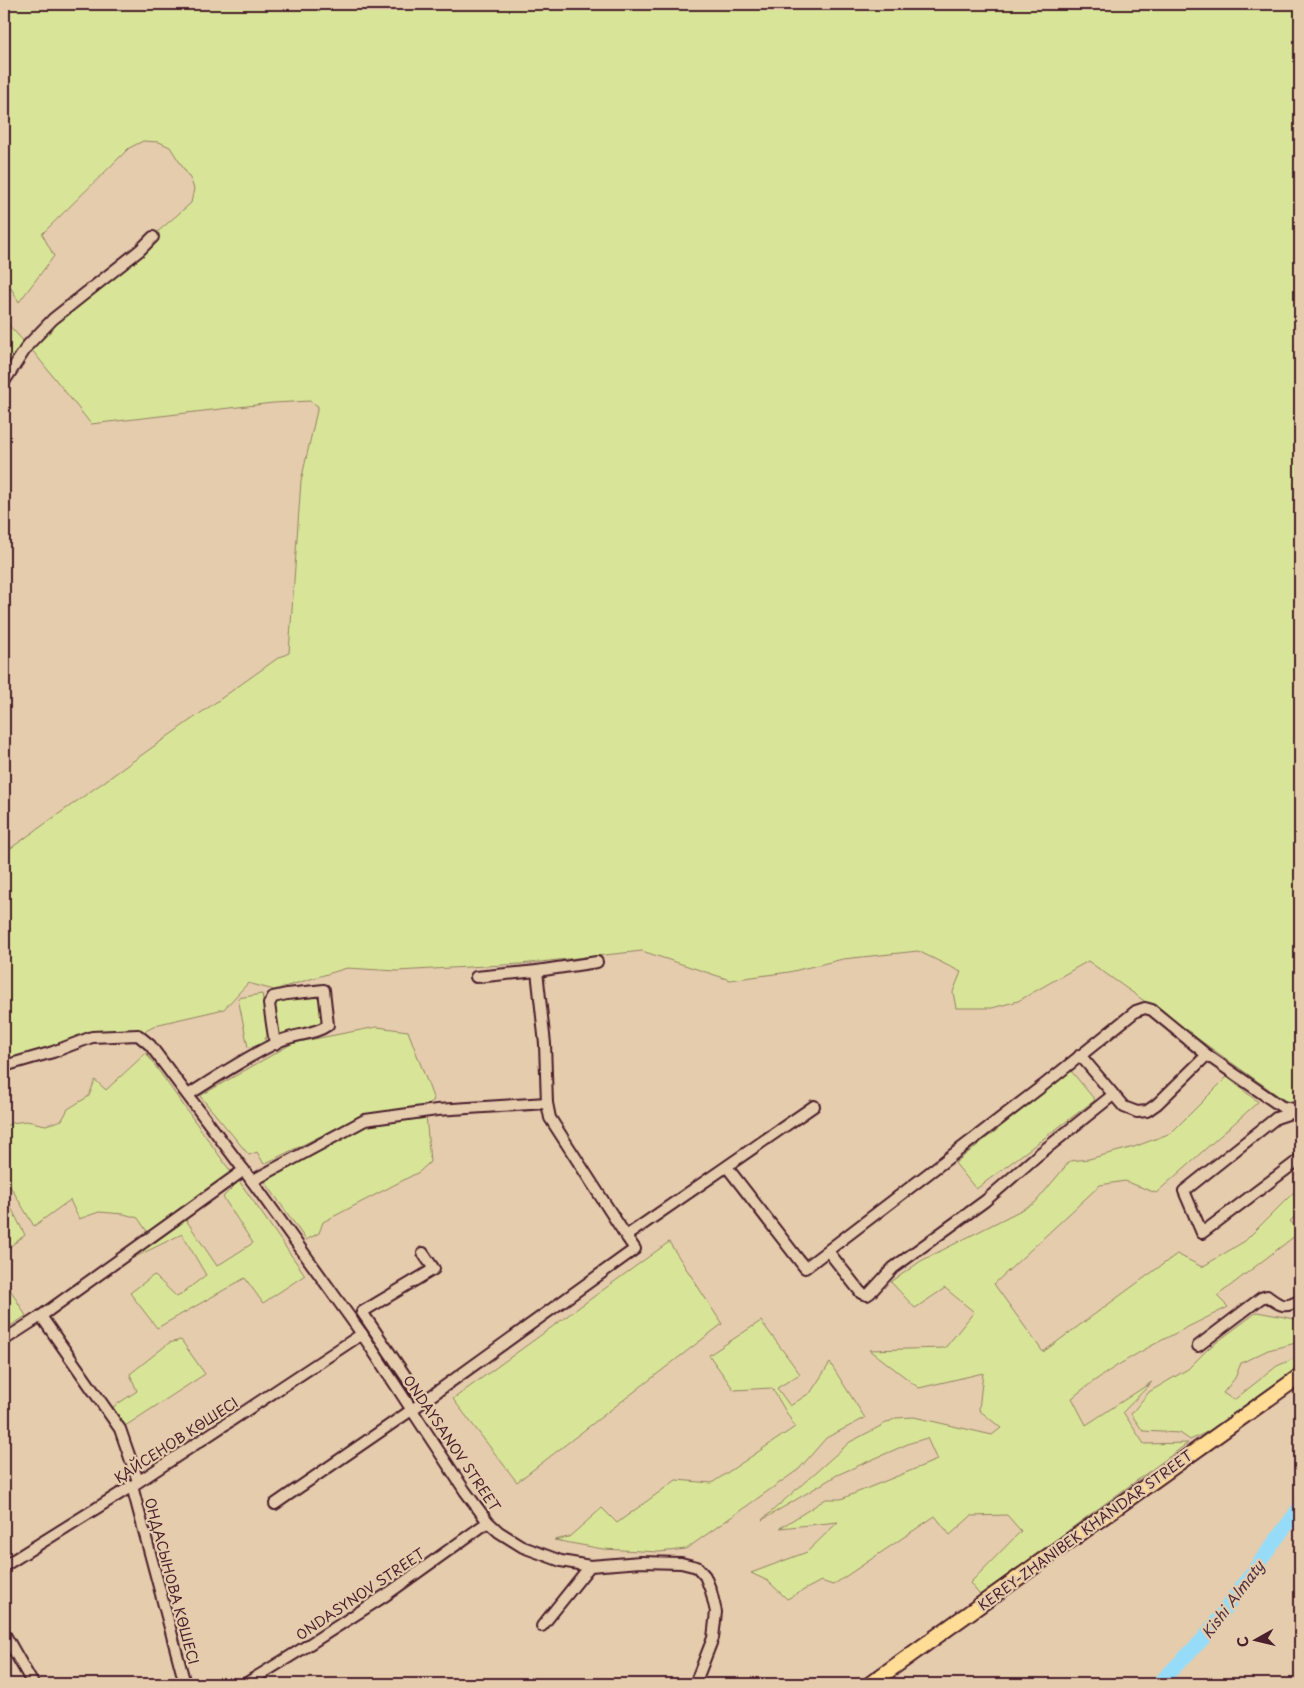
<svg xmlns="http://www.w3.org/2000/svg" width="1304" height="1688" font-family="'Playpen Sans',sans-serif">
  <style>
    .green { fill: #d8e598; stroke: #918262 }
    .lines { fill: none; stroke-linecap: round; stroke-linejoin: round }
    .river { stroke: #96dcf8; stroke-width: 14 }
    .minor-casing { stroke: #4a1f2b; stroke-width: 14 }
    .major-casing { stroke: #4a1f2b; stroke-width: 18 }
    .minor { stroke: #e5ccad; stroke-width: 10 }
    .major { stroke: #ffdd96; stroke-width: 14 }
    .labels { text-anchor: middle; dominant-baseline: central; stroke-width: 4.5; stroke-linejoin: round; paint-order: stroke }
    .street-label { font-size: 14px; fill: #4a1f2b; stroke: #e5ccad }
    .water-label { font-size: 15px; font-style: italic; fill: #523240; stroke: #e5ccad }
  </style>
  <rect width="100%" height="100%" fill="#e5ccad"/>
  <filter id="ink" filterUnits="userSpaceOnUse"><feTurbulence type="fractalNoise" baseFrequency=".02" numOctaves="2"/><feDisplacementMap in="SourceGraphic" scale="10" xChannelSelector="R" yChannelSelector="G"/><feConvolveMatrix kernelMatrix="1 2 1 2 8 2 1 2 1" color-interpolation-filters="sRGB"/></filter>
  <g filter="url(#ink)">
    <g class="green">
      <polygon points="4,4 1300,4 1300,1104 1287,1102 1088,961 1018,1001 992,1008 956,1008 953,992 961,972 918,951 843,959 789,972 730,980 642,951 521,964 397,971 347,968 274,990 248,983 224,1009 159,1024 138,1035 92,1037 4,1066 4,853 278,658 289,653 301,481 318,406 310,401 273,403 91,424 28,345 4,376 4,320 27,345 191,203 194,189 191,180 170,147 159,142 143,141 129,148 42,234 54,256 19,302 11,288 4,294"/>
      <polygon points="262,994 270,1037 265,1038 266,1044 248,1047 238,998"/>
      <polygon points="320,994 324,1018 323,1024 283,1037 279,1036 272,1006 278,999"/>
      <polygon points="377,1027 408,1031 434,1100 427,1105 359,1117 264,1164 257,1152 249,1155 200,1096 293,1043"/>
      <polygon points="146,1053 231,1172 148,1233 138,1218 124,1214 99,1212 79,1219 70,1200 34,1226 4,1176 4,1127 12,1123 26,1121 46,1125 62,1120 68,1109 89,1096 95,1080 106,1090"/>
      <polygon points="1071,1071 1095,1100 976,1189 955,1163"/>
      <path d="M 1227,1077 L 1258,1102 L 1156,1193 L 1125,1181 L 1100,1185 L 994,1284 L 1043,1352 L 1177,1254 L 1202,1267 L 1245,1241 L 1300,1186 L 1300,1212 L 1290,1221 L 1300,1232 L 1217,1296 L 1228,1307 C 1174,1334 1119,1359 1072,1398 L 1086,1425 L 1152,1382 L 1123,1412 L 1144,1444 L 1188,1443 L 980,1595 L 970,1583 L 1021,1531 L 1007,1515 L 971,1516 L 950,1535 L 935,1516 L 833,1585 L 821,1581 L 787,1599 L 768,1581 L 751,1573 L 807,1552 L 838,1522 L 780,1528 L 826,1499 L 841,1499 L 937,1460 L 927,1438 L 910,1443 L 837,1475 L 762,1520 L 850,1442 L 896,1418 L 914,1417 L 992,1435 L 1001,1428 L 979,1410 L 983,1373 L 919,1388 L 870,1350 L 945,1348 L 974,1312 L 945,1288 L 915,1308 L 891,1282 L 921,1261 L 1035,1203 L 1070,1161 L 1089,1159 L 1134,1147 L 1171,1133 Z"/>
      <polygon points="426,1115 430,1162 419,1172 323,1222 319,1233 306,1240 264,1180 368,1125"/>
      <polygon points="239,1181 305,1275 263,1303 245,1278 157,1328 130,1293 154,1275 177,1297 206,1275 182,1234 133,1258 186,1220 217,1266 253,1243 223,1197"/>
      <polygon points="4,1194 25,1235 4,1251"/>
      <polygon points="669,1242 722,1324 517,1482 453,1399"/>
      <polygon points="4,1279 26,1316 4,1330"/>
      <polygon points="1257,1312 1295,1319 1300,1315 1300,1342 1268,1350 1241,1363 1235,1378 1223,1393 1234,1400 1277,1366 1300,1356 1300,1366 1209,1431 1190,1440 1180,1433 1143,1431 1131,1414 1149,1392 1188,1369 1209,1348"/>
      <polygon points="761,1321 800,1374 777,1388 790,1406 811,1392 830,1363 865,1418 826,1438 799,1469 686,1549 659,1552 603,1549 554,1540 569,1537 602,1508 617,1523 676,1480 712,1483 795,1427 772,1388 734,1390 709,1355"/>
      <polygon points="181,1340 205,1374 125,1426 113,1407 137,1391 130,1374 169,1343"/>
    </g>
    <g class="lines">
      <polyline class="river" points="1158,1684 1204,1638 1300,1507"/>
      <g class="minor-casing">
        <g id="minor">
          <polyline points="4,382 28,345 53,319 140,250 153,237"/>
          <polyline points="537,971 545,1044 547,1103 550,1118 626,1236"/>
          <polyline points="476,977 537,971 597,962"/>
          <polyline points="1080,1055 1124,1107 1137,1112 1147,1111 1157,1104 1207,1055"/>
          <polyline points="4,1066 53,1052 92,1037 138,1035 150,1045 252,1181 362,1334 465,1491 488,1522 499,1532 523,1547 561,1561 590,1566 641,1562 681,1563 697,1567 705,1576 711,1591 716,1612 713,1638 695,1684"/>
          <path d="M 188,1095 C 218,1076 248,1056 280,1041 C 295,1034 314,1035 328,1025 L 324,990 L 287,994 L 273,997 L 269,1004 L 275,1044"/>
          <polyline points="1297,1111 1276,1118 1184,1191 1202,1233 1300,1159"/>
          <polyline points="727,1167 805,1268 1045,1084 1136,1011 1145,1008 1152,1010 1207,1055 1282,1107 1300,1110"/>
          <polyline points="252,1181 365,1120 437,1110 547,1103"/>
          <polyline points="828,1251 861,1293 867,1295 870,1293 893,1268 985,1201 1038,1155 1113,1095"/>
          <polyline points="423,1253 434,1269 362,1312 423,1402"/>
          <polyline points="41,1316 120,1429 138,1481"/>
          <polyline points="4,1340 41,1316 244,1170"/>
          <path d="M 1198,1346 L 1261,1298 L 1267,1296 C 1280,1306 1285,1309 1300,1300"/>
          <polyline points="132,1486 185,1684"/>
          <polyline points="275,1504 413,1409 635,1249 626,1236 814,1106"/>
          <polyline points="4,1566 132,1486 362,1334"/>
          <polyline points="542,1626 590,1566"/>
          <polyline points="4,1633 33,1684"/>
          <polyline points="245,1684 302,1649 386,1595 488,1522"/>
        </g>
      </g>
      <g class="major-casing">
        <polyline id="major" points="870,1684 1300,1376"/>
      </g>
      <use href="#minor" class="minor"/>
      <use href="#major" class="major"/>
    </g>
  </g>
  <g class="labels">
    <g class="street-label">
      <text transform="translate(176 1440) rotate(-33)">ҚАЙСЕНОВ КӨШЕСІ</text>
      <text transform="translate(452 1443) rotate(56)">ONDAYSANOV STREET</text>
      <text transform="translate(1085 1530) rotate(-36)">KEREY-ZHANIBEK KHANDAR STREET</text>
      <text transform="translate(172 1581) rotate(75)">ОНДАСЫНОВА КӨШЕСІ</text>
      <text transform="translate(360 1594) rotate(-34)">ONDASYNOV STREET</text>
    </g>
    <g class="water-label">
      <text transform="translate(1232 1599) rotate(-53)">Kіshі Almaty</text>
    </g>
  </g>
  <rect width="1304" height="1688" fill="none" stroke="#e5ccad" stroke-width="20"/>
  <rect x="10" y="10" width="1284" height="1668" fill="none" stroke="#4a1f2b" stroke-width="2" filter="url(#ink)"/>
  <g transform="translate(1256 1640) rotate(262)" stroke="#e5ccad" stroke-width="4" paint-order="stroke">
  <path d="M0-4L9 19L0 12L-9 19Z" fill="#4a1f2b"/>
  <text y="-8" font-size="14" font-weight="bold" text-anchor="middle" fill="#4a1f2b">С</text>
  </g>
</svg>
